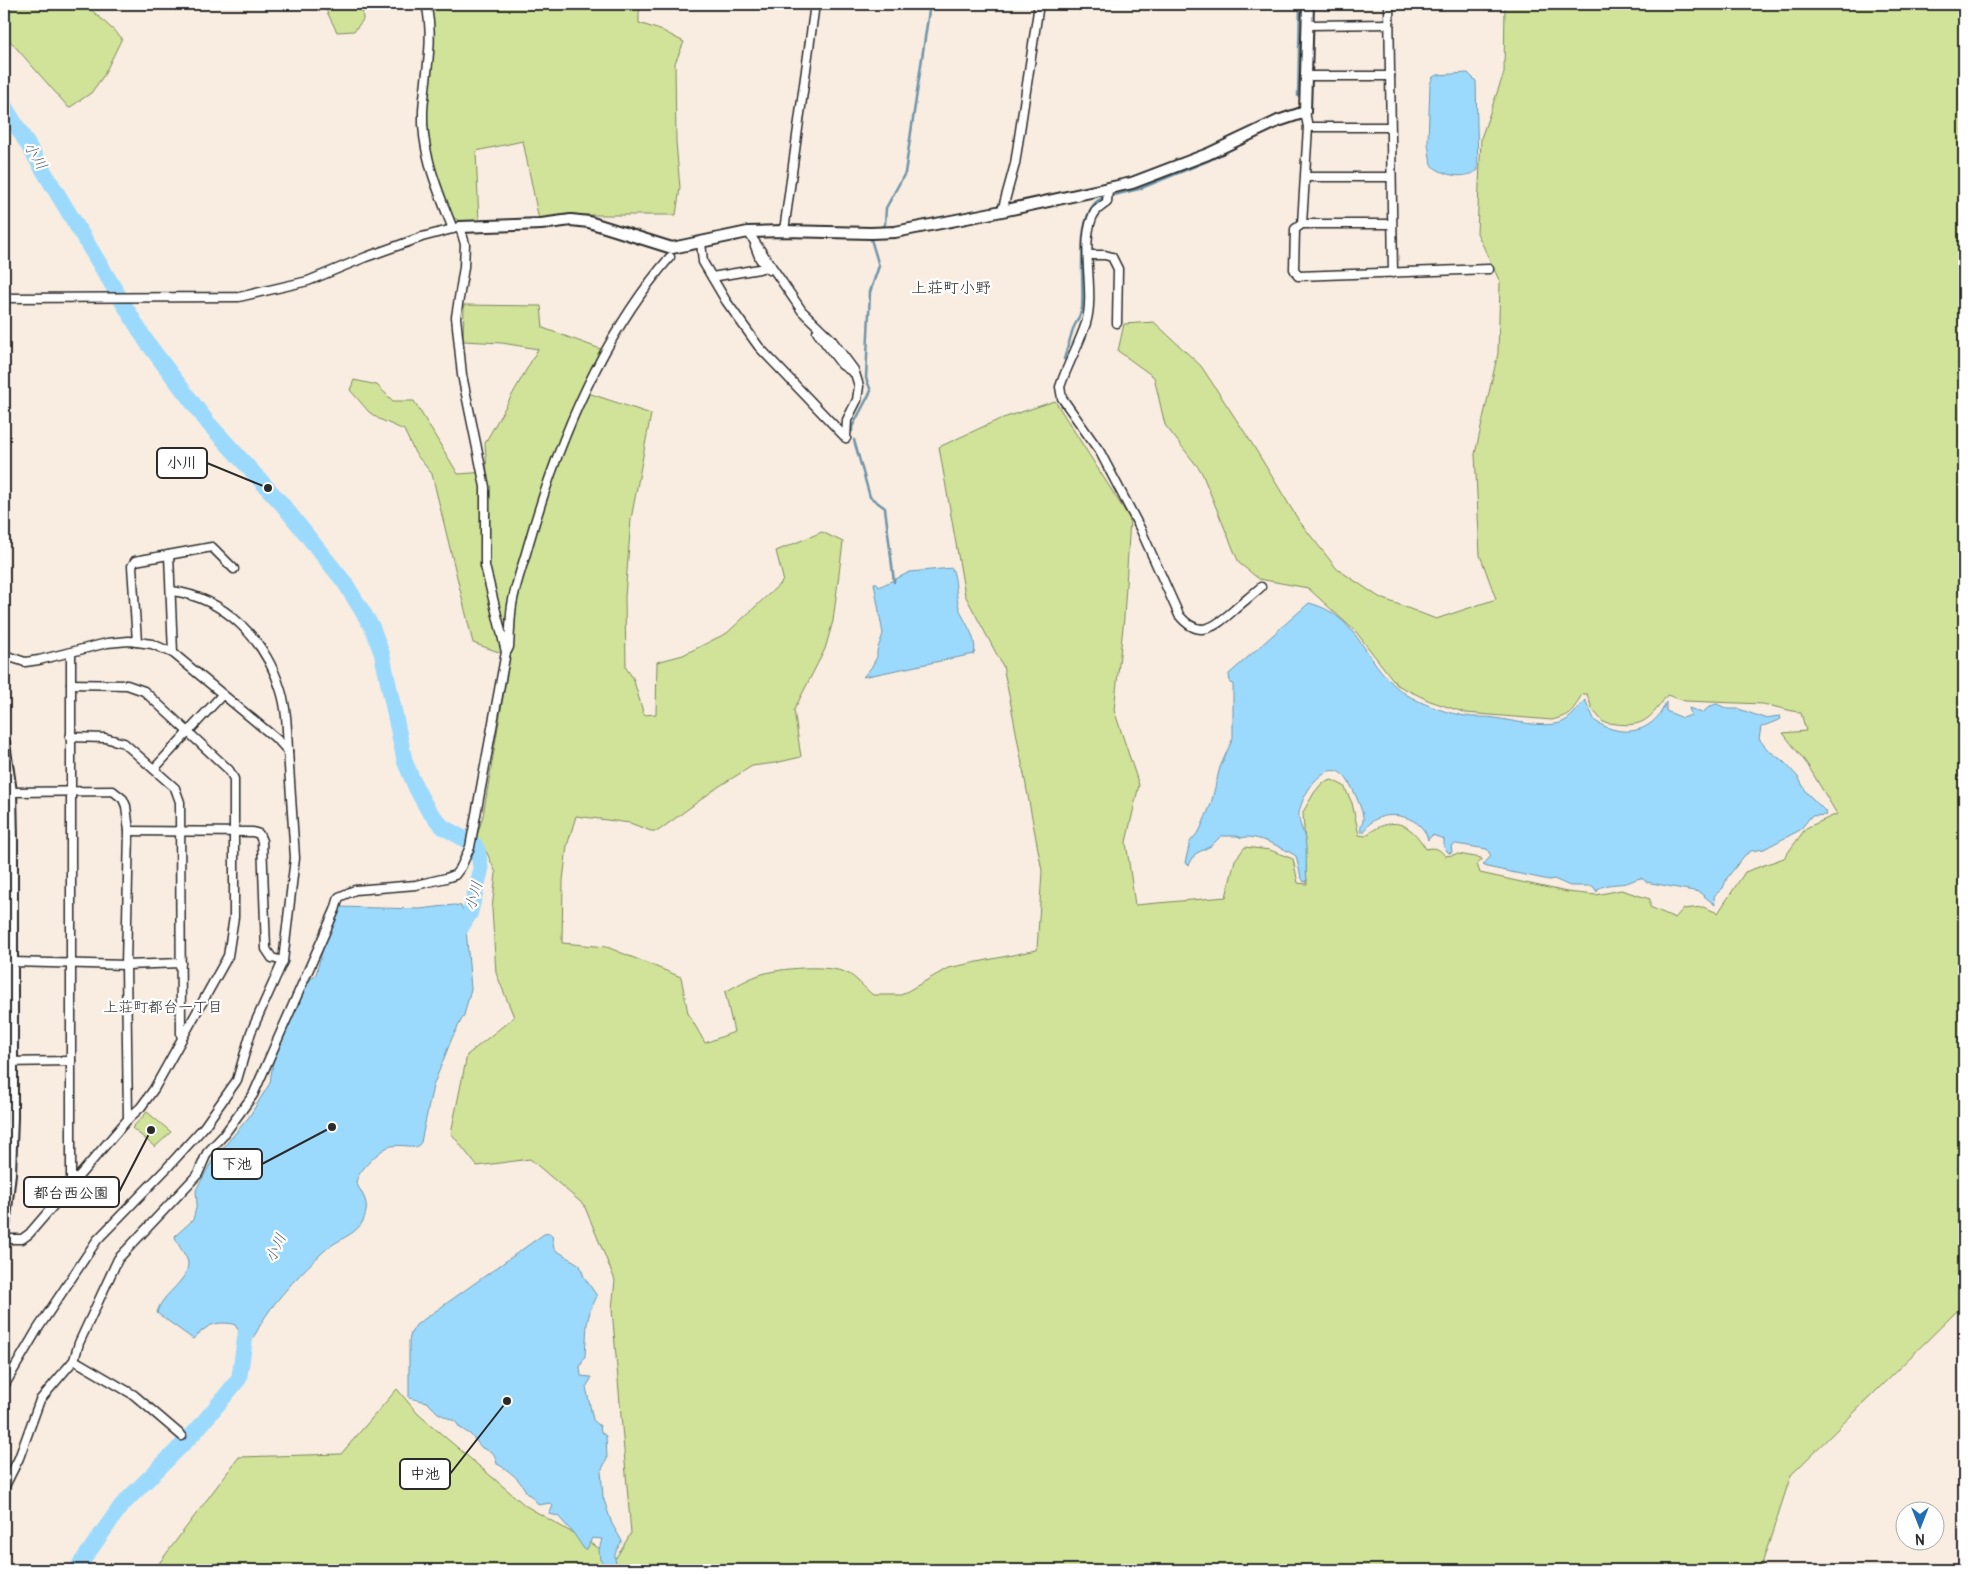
<svg xmlns="http://www.w3.org/2000/svg" width="1968" height="1574" font-family="Pangolin,'Klee One',sans-serif">
  <style>
    .green { fill: #d0e398; stroke: #7e8762 }
    .water { fill: #9cdafd; stroke: #6f94a9 }
    .lines { fill: none; stroke-linecap: round; stroke-linejoin: round }
    .stream { stroke: #6f94a9; stroke-width: 2.5 }
    .river { stroke: #9cdafd; stroke-width: 16 }
    .street-casing { stroke: #2b2b2b; stroke-width: 11 }
    .secondary-casing { stroke: #2b2b2b; stroke-width: 14 }
    .street { stroke: #fff; stroke-width: 8 }
    .secondary { stroke: #fff; stroke-width: 10 }
    .labels { text-anchor: middle; dominant-baseline: central; stroke-width: 4.5; stroke-linejoin: round; paint-order: stroke }
    .water-label { font-size: 15px; font-style: italic; fill: #4d606a; stroke: #fff }
    .neighbourhood-label { font-size: 15px; fill: #2b2b2b; stroke: #fff }
    .quarter-label { font-size: 16px; fill: #2b2b2b; stroke: #fff }
    .leader { fill: none; stroke: #2b2b2b; stroke-width: 2 }
    .callout-dot { fill: #2b2b2b; stroke: #fff; stroke-width: 2 }
    .callout { fill: #fff; stroke: #2b2b2b; stroke-width: 2 }
    .callout-label { font-size: 15px; text-anchor: middle; font-weight: bold; fill: #2b2b2b }
  </style>
  <rect width="100%" height="100%" fill="#f8ede0"/>
  <filter id="ink" filterUnits="userSpaceOnUse"><feTurbulence type="fractalNoise" baseFrequency=".02" numOctaves="2"/><feDisplacementMap in="SourceGraphic" scale="10" xChannelSelector="R" yChannelSelector="G"/><feConvolveMatrix kernelMatrix="1 2 1 2 8 2 1 2 1" color-interpolation-filters="sRGB"/></filter>
  <g filter="url(#ink)">
    <g class="green">
      <polygon points="4,4 85,4 122,38 104,75 91,93 69,108 4,34"/>
      <polygon points="323,4 362,4 363,20 354,31 337,32"/>
      <polygon points="430,4 641,4 639,13 639,23 663,31 684,42 675,63 676,142 680,188 676,215 585,215 571,214 539,220 523,141 476,151 479,222 460,221 452,217 443,198 430,151 426,102 433,44"/>
      <path d="M 1505,4 L 1964,4 L 1964,1304 L 1791,1475 L 1760,1570 L 154,1570 L 239,1457 L 341,1454 L 397,1389 L 418,1414 L 526,1506 L 616,1558 L 631,1533 L 612,1309 L 615,1280 L 584,1205 L 530,1159 L 477,1166 L 451,1133 L 467,1055 L 514,1017 L 496,973 L 492,909 L 496,873 L 487,853 L 476,839 L 483,816 L 510,656 L 473,643 L 432,474 L 415,453 L 404,430 L 379,419 L 369,412 L 350,390 L 354,380 L 377,385 L 393,401 L 414,401 L 458,474 L 487,472 L 485,443 L 538,349 L 502,343 L 463,341 L 464,305 L 541,306 L 543,328 L 606,351 L 585,392 L 651,414 L 631,519 L 625,597 L 626,668 L 633,678 L 644,715 L 656,714 L 657,662 L 683,655 L 727,633 L 782,582 L 783,578 L 776,551 L 822,532 L 843,542 L 833,621 L 825,649 L 794,710 L 801,757 L 775,763 L 752,766 L 718,787 L 658,831 L 651,831 L 630,823 L 576,816 L 567,846 L 563,881 L 562,943 L 607,947 L 681,977 L 688,1013 L 705,1043 L 734,1032 L 725,992 C 736,986 747,979 759,975 C 779,968 828,964 847,973 C 856,977 865,989 873,995 L 901,995 L 948,968 L 1037,950 L 1042,871 L 1011,705 L 1003,666 L 965,595 L 939,447 L 1000,419 L 1055,401 L 1130,519 L 1124,618 L 1114,710 L 1139,785 L 1126,842 L 1135,905 L 1226,897 L 1235,860 L 1245,847 L 1270,850 L 1293,859 L 1298,883 L 1307,884 L 1303,812 L 1314,793 L 1322,783 L 1332,780 L 1344,786 L 1352,803 L 1359,835 L 1365,836 C 1392,815 1409,821 1426,849 C 1435,847 1439,848 1445,856 L 1458,854 L 1481,858 L 1482,860 L 1477,864 L 1480,873 L 1567,892 L 1596,895 L 1621,890 L 1650,899 L 1650,907 L 1675,918 L 1683,909 L 1703,907 L 1718,913 L 1745,872 L 1784,858 L 1806,828 L 1837,814 L 1807,764 L 1783,733 L 1806,731 L 1801,713 L 1763,704 L 1685,701 L 1667,695 C 1646,726 1639,728 1603,722 L 1592,709 L 1587,694 L 1582,694 C 1573,711 1571,715 1552,720 L 1466,713 L 1430,701 L 1397,685 L 1356,632 L 1308,588 L 1259,579 L 1239,563 L 1201,471 L 1165,425 L 1154,377 L 1118,351 L 1124,324 L 1154,322 L 1201,366 L 1251,442 L 1299,521 L 1337,569 L 1379,597 L 1436,619 L 1496,599 L 1480,555 L 1475,454 L 1498,353 L 1500,282 L 1477,233 L 1481,138 L 1504,73 Z"/>
      <polygon points="147,1112 171,1132 155,1147 132,1128"/>
    </g>
    <g class="water">
      <path d="M 1468,73 L 1476,81 L 1478,170 C 1464,180 1444,176 1431,165 L 1428,143 L 1430,84 L 1433,77 L 1437,75 Z"/>
      <path d="M 952,568 C 957,580 955,594 959,607 C 964,623 978,637 974,654 L 863,677 L 871,668 L 877,657 L 877,651 L 883,634 L 874,583 L 877,583 L 879,587 L 910,572 Z"/>
      <path d="M 1309,603 C 1354,614 1362,654 1392,683 C 1408,700 1442,712 1465,716 C 1475,718 1485,716 1495,718 C 1514,721 1542,728 1560,723 C 1572,719 1577,708 1585,700 L 1595,721 C 1616,735 1643,736 1659,715 C 1662,711 1664,706 1666,702 L 1666,711 L 1683,718 L 1691,715 L 1689,708 L 1702,713 L 1710,706 L 1717,704 L 1728,709 L 1739,709 L 1764,718 L 1780,716 L 1781,719 L 1761,727 L 1759,739 L 1768,750 L 1783,761 L 1798,777 L 1807,793 L 1825,811 L 1826,815 L 1811,816 L 1800,830 L 1764,849 L 1751,851 L 1744,856 L 1727,878 L 1723,888 L 1714,896 L 1715,905 L 1699,892 L 1646,882 L 1642,878 C 1636,878 1632,882 1626,883 C 1616,885 1607,883 1598,889 L 1597,892 L 1593,886 L 1570,886 L 1554,879 L 1549,880 L 1487,867 L 1483,865 L 1491,856 L 1487,849 L 1456,844 L 1451,846 L 1452,852 L 1449,853 L 1444,848 L 1444,839 L 1432,835 L 1428,840 C 1423,813 1375,805 1364,832 L 1361,832 C 1360,826 1362,826 1363,821 C 1365,814 1353,788 1348,781 C 1329,751 1302,793 1299,813 C 1298,821 1302,828 1304,835 C 1308,847 1305,868 1307,881 L 1304,882 L 1301,877 L 1296,856 C 1285,849 1254,833 1242,838 L 1237,836 L 1221,836 L 1211,846 L 1195,854 L 1189,865 L 1185,863 L 1190,842 L 1200,830 L 1211,804 L 1220,767 L 1233,738 L 1233,684 L 1230,683 L 1229,674 Z"/>
      <path d="M 454,905 L 461,906 L 465,916 L 471,989 L 464,1015 L 452,1038 L 433,1086 L 421,1142 L 417,1147 C 408,1146 396,1144 388,1147 C 379,1151 358,1171 356,1182 C 363,1197 371,1202 363,1221 C 356,1235 336,1240 324,1251 C 303,1271 281,1293 265,1317 C 259,1326 256,1336 248,1343 L 234,1324 C 213,1321 208,1325 193,1339 L 157,1313 C 161,1294 187,1283 188,1264 C 188,1256 177,1246 175,1236 L 193,1220 L 197,1204 L 196,1190 L 212,1161 L 249,1117 L 270,1083 L 275,1047 L 305,985 L 316,974 L 332,916 L 338,907 L 420,909 Z"/>
      <path d="M 549,1233 L 552,1235 L 554,1249 L 580,1265 L 584,1277 L 597,1296 L 590,1311 L 587,1324 L 585,1356 L 580,1367 L 581,1376 L 591,1377 L 591,1379 L 586,1387 L 593,1420 L 600,1426 L 601,1432 L 606,1436 L 607,1459 L 601,1471 L 603,1497 L 612,1524 L 622,1541 C 614,1553 612,1558 620,1570 L 612,1570 L 600,1560 L 599,1550 L 602,1539 L 592,1538 L 587,1549 L 584,1549 L 574,1534 L 558,1516 L 549,1514 L 553,1506 L 550,1503 L 539,1505 L 530,1495 L 527,1494 C 522,1481 509,1470 497,1464 L 495,1456 L 492,1452 L 482,1448 L 470,1434 L 460,1428 L 456,1422 L 438,1413 L 427,1402 L 409,1398 L 409,1341 L 411,1333 L 416,1325 L 544,1234 Z"/>
    </g>
    <g class="lines">
      <g class="stream">
        <polyline points="1298,96 1300,4"/>
        <polyline points="1110,196 1139,189 1210,160 1238,146"/>
        <polyline points="880,229 885,224 886,208 905,173 930,4"/>
        <path d="M 1064,359 C 1067,349 1070,339 1073,329 C 1076,322 1081,315 1082,308 C 1085,281 1072,207 1105,197"/>
        <polyline points="852,431 852,427 871,391 866,378 870,292 879,266 871,239 873,237"/>
        <polyline points="854,440 870,497 885,508 894,582"/>
      </g>
      <g class="river">
        <polyline points="4,105 146,341 208,423 282,504 345,583 372,627 382,654 405,762 416,788 428,810 443,827 475,845 478,852 481,870 470,913 454,939"/>
        <polyline points="76,1570 121,1506 196,1431 239,1379 248,1319"/>
      </g>
      <g class="street-casing">
        <g id="street">
          <path d="M 426,4 C 435,40 425,75 423,111 C 421,152 438,191 453,229"/>
          <polyline points="1389,4 1393,273"/>
          <polyline points="1309,25 1389,24"/>
          <polyline points="1307,76 1390,76"/>
          <polyline points="1305,112 1308,127 1302,224 1295,229 1294,269 1298,276 1489,269"/>
          <polyline points="1308,127 1390,127"/>
          <polyline points="1306,177 1391,177"/>
          <path d="M 1108,189 L 1107,202 C 1104,205 1098,208 1095,212 C 1078,240 1096,291 1086,323 C 1079,345 1067,365 1060,387 L 1062,398 L 1100,452 L 1140,528 L 1179,615 C 1199,640 1215,627 1234,610 C 1243,602 1252,595 1261,587"/>
          <polyline points="1002,211 1015,164 1039,4"/>
          <polyline points="1302,224 1391,224"/>
          <polyline points="784,231 815,4"/>
          <polyline points="748,232 802,311 831,339 854,370 859,386 857,400 847,420 846,438"/>
          <polyline points="701,242 703,262 726,301 759,347 846,438"/>
          <polyline points="755,246 760,259 769,270"/>
          <polyline points="1089,255 1105,255 1112,257 1118,269 1117,323"/>
          <polyline points="712,277 759,269 766,267"/>
          <polyline points="4,298 239,297 308,281 366,257 422,237 460,227 465,244 464,267 456,317 462,375 485,487 485,566 506,652 470,847 461,867 455,875 446,878 416,885 355,890 339,897 335,910 253,1095 223,1136 207,1153 198,1174 118,1259 79,1343 74,1360 40,1400 19,1458 4,1488"/>
          <polyline points="817,332 842,365 854,373"/>
          <polyline points="169,555 173,653"/>
          <path d="M 172,591 C 225,598 266,640 281,691 C 287,710 287,731 288,751"/>
          <polyline points="137,642 132,566 135,561 212,547 234,569"/>
          <path d="M 507,651 L 509,647 C 510,633 510,618 512,605 C 515,585 523,565 528,546 C 557,444 600,338 670,257"/>
          <polyline points="71,653 71,1187"/>
          <polyline points="4,655 25,662 39,660 107,643 129,641 152,644 173,653 279,741 288,751 295,858 283,961 251,1032 237,1080 204,1127 166,1169 97,1240 37,1330 4,1386"/>
          <polyline points="70,737 105,738 124,743 175,788 180,802 181,1035"/>
          <polyline points="154,769 222,695"/>
          <polyline points="11,792 113,791 123,799 126,806 129,831 126,965 128,1119"/>
          <polyline points="129,831 253,832 259,834 262,841 266,949 272,958 283,961"/>
          <polyline points="12,962 126,965 181,963"/>
          <polyline points="4,1062 71,1061"/>
          <polyline points="4,1239 22,1239 29,1234 128,1119 141,1107 154,1089 228,956 234,917 234,779 229,770 144,691 127,685 71,684"/>
          <polyline points="74,1360 134,1395 182,1436"/>
        </g>
      </g>
      <g class="secondary-casing">
        <g id="secondary">
          <polyline points="460,227 541,224 571,220 589,222 672,248 748,232 784,231 871,233 895,232 1002,211 1132,183 1208,154 1278,121 1305,112 1308,4"/>
          <polyline points="4,743 11,792 12,840 12,1117 10,1173 4,1227"/>
        </g>
      </g>
      <use href="#street" class="street"/>
      <use href="#secondary" class="secondary"/>
    </g>
  </g>
  <g class="labels">
    <g class="water-label">
      <text transform="translate(35 156) rotate(59)">小川</text>
      <text transform="translate(474 896) rotate(-74)">小川</text>
      <text transform="translate(276 1248) rotate(-65)">小川</text>
    </g>
    <g class="neighbourhood-label">
      <text x="163" y="1007">上荘町都台一丁目</text>
    </g>
    <g class="quarter-label">
      <text x="951" y="288">上荘町小野</text>
    </g>
  </g>
  <path class="leader" d="M268 488L207 463M332 1127L262 1164M151 1130L119 1192M507 1401L450 1474"/>
  <g class="callout-dot">
    <circle cx="268" cy="488" r="5"/>
    <circle cx="332" cy="1127" r="5"/>
    <circle cx="151" cy="1130" r="5"/>
    <circle cx="507" cy="1401" r="5"/>
  </g>
  <g class="callout">
    <rect x="157" y="448" width="50" height="30" rx="5"/>
    <rect x="212" y="1149" width="50" height="30" rx="5"/>
    <rect x="24" y="1177" width="95" height="30" rx="5"/>
    <rect x="400" y="1459" width="50" height="30" rx="5"/>
  </g>
  <g class="callout-label">
    <text x="182" y="468">小川</text>
    <text x="237" y="1169">下池</text>
    <text x="71" y="1198">都台西公園</text>
    <text x="425" y="1479">中池</text>
  </g>
  <rect width="1968" height="1574" fill="none" stroke="#fff" stroke-width="20"/>
  <rect x="10" y="10" width="1948" height="1554" fill="none" stroke="#2b2b2b" stroke-width="2" filter="url(#ink)"/>
  <g transform="translate(1920 1526) rotate(180)"><circle r="24" fill="#ffffff" stroke="#aaaaaa"/>
  <path d="M0-4L9 19L0 12L-9 19Z" fill="#1f6fb2"/>
  <text y="-8" font-size="14" font-weight="bold" text-anchor="middle" fill="#2b2b2b">N</text>
  </g>
</svg>
